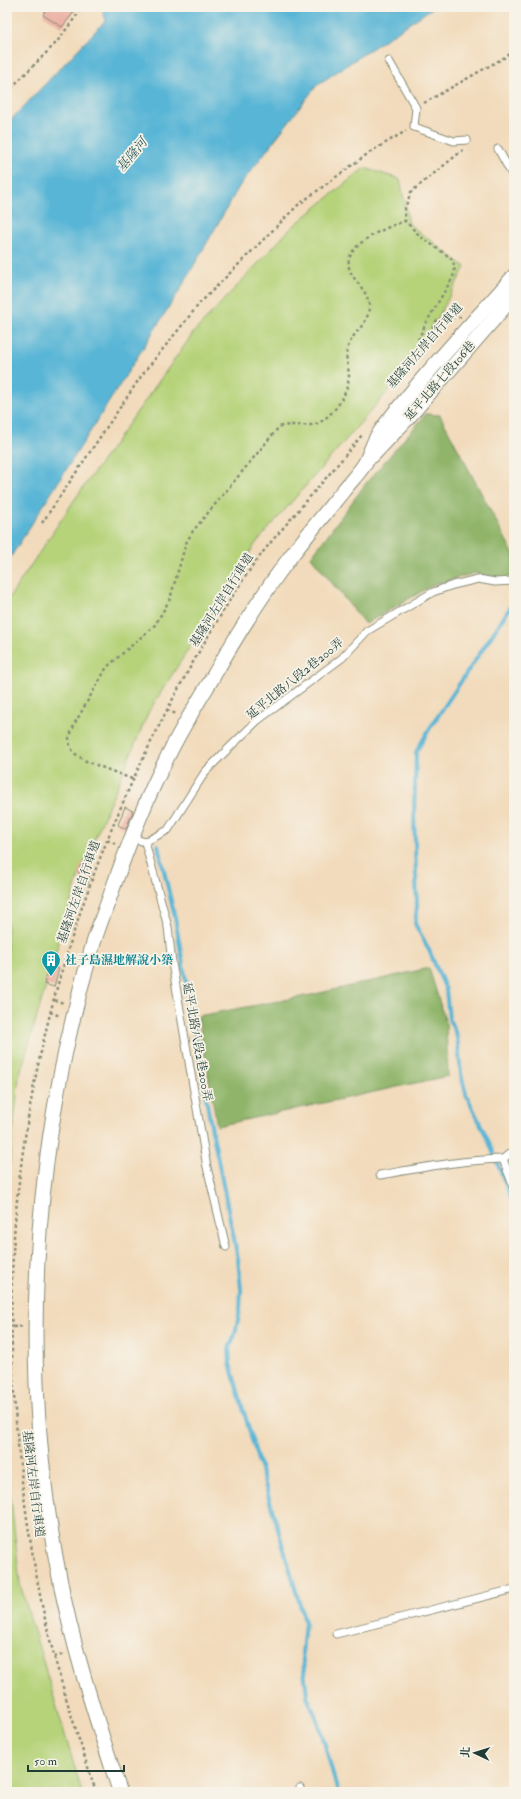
<svg xmlns="http://www.w3.org/2000/svg" width="521" height="1799" font-family="'IM FELL Double Pica','Noto Serif TC',serif">
  <style>
    .green { fill: #b6d37a; stroke: #6a8857 }
    .forest { fill: #90b56a; stroke: #58794f }
    .water { fill: #58b5d6; stroke: #3c7985 }
    .lines { fill: none; stroke-linecap: round; stroke-linejoin: round }
    .stream { stroke: #58b5d6; stroke-width: 4 }
    .building { fill: #eaa99c }
    .lane-casing { stroke: #888c78; stroke-width: 9 }
    .street-casing { stroke: #888c78; stroke-width: 16 }
    .path { stroke: #888c78; stroke-width: 2.5; stroke-dasharray: 3 3; stroke-linecap: butt }
    .lane { stroke: #fff; stroke-width: 7 }
    .street { stroke: #fff; stroke-width: 14 }
    .labels { text-anchor: middle; dominant-baseline: central; stroke-width: 3.5; stroke-linejoin: round; paint-order: stroke }
    .street-label { font-size: 12px; fill: #1f3d34; stroke: #f7f3e8 }
    .culture-label { font-size: 12px; font-weight: bold; fill: #0d838f; stroke: #f7f3e8; text-anchor: start }
    .water-label { font-size: 13px; font-style: italic; fill: #2d5b5c; stroke: #f7f3e8 }
  </style>
  <rect width="100%" height="100%" fill="#f7f3e8"/>
  <filter id="ink" filterUnits="userSpaceOnUse"><feTurbulence type="fractalNoise" baseFrequency=".025" numOctaves="2"/><feDisplacementMap in="SourceGraphic" scale="8" xChannelSelector="R" yChannelSelector="G"/><feConvolveMatrix kernelMatrix="1 2 1 2 8 2 1 2 1" color-interpolation-filters="sRGB"/></filter>
  <filter id="wash" filterUnits="userSpaceOnUse"><feTurbulence type="fractalNoise" baseFrequency=".012" numOctaves="4" result="noise"/><feDisplacementMap in="SourceGraphic" scale="16" xChannelSelector="R" yChannelSelector="G"/><feGaussianBlur stdDeviation="0.9" result="paint"/><feColorMatrix in="noise" values="0 0 0 0 0 0 0 0 0 0 0 0 0 0 0 0 0 1.4 0 .05"/><feComposite in="paint" operator="in"/></filter>
  <g filter="url(#wash)">
    <rect width="100%" height="100%" fill="#f2dbbc"/>
    <g class="green">
      <polygon points="364,168 400,179 409,224 465,267 416,359 256,543 149,711 78,878 19,1077 7,1188 7,601 75,499 194,332 291,228"/>
      <polygon points="7,1461 20,1584 82,1792 7,1792"/>
    </g>
    <g class="forest">
      <polygon points="426,414 440,415 514,555 514,575 504,579 475,573 433,585 365,624 311,557 367,482"/>
      <polygon points="429,968 446,1023 448,1076 217,1126 198,1016 311,995"/>
    </g>
    <polygon class="water" points="101,7 434,7 317,85 240,185 181,288 7,563 7,124 106,20"/>
    <g class="lines">
      <g class="stream">
        <polyline points="514,602 430,728 416,752 414,813 417,907 415,924 428,948 446,990 449,1019 457,1036 461,1074 466,1094 489,1142 514,1205"/>
        <polyline points="158,845 175,918 209,1115 238,1259 241,1289 240,1310 235,1334 229,1348 230,1364 305,1622 302,1653 307,1696 319,1724 338,1792"/>
      </g>
    </g>
    <g id="blocks">
      <g class="building">
        <polygon points="47,7 78,7 62,27 43,15"/>
        <polygon points="125,807 133,811 126,829 118,825"/>
        <polygon points="90,862 91,871 87,886 79,874 81,864"/>
        <polygon points="49,966 59,969 54,987 44,984"/>
      </g>
    </g>
  </g>
  <g filter="url(#ink)">
    <use href="#blocks" fill-opacity="0" stroke="#888c78" stroke-width="1"/>
    <g class="lines">
      <g class="lane-casing">
        <g id="lane">
          <polyline points="389,61 416,108 414,127 454,141 467,140"/>
          <polyline points="498,149 514,178"/>
          <polyline points="132,838 145,842 168,830 205,772 229,748 257,721 342,658 367,631 433,592 453,585 478,579 495,582 514,581"/>
          <polyline points="145,842 168,927 172,963 207,1167 226,1247"/>
          <polyline points="503,1159 514,1188"/>
          <polyline points="503,1159 514,1150"/>
          <path d="M 380,1175 C 421,1168 461,1160 503,1159"/>
          <polyline points="336,1634 514,1589"/>
          <polyline points="300,1788 301,1792"/>
        </g>
      </g>
      <g class="street-casing">
        <g id="street">
          <polyline points="372,456 407,419 514,296"/>
          <path d="M 120,1792 C 97,1721 73,1649 59,1575 C 18,1370 32,1148 92,948 C 98,927 107,906 114,885 C 129,843 145,801 165,762 C 178,734 194,708 210,682 C 235,638 261,596 291,556 C 308,534 326,512 343,491 C 350,482 358,474 364,465 C 370,455 372,444 378,435 C 389,418 402,404 414,389 C 446,350 481,314 514,276"/>
        </g>
      </g>
      <g class="path">
        <polyline points="7,92 56,43 83,7"/>
        <polyline points="424,103 514,52"/>
        <polyline points="461,317 449,317 436,321 423,345 418,340 426,323 453,277 455,267 451,258 421,237 405,221 405,208 411,192 463,150"/>
        <polyline points="42,523 142,375 200,303 298,205 370,152 406,131"/>
        <polyline points="167,710 176,714"/>
        <path d="M 132,779 L 86,761 L 74,753 L 70,746 L 69,738 L 75,723 L 107,667 L 155,625 L 162,613 L 170,599 L 186,543 L 193,531 L 279,427 C 292,422 308,429 320,422 C 336,412 347,395 349,377 C 349,367 344,357 348,347 C 353,331 370,324 369,305 C 368,292 357,284 351,273 C 337,246 387,227 405,221"/>
        <polyline points="107,840 115,844"/>
        <polyline points="54,1000 64,1003"/>
        <polyline points="50,1012 60,1016"/>
        <polyline points="13,1327 24,1326"/>
        <polyline points="54,1657 65,1654"/>
        <path d="M 96,1792 C 75,1727 53,1662 40,1595 C 13,1455 2,1308 21,1166 C 46,969 119,781 222,613 C 235,592 248,571 263,552 C 273,539 285,526 296,513 C 318,487 341,461 362,435"/>
      </g>
      <use href="#lane" class="lane"/>
      <use href="#street" class="street"/>
    </g>
  </g>
  <defs>
    <g id="building-pin" transform="scale(1)"><path d="M0 17L-7.5 6A9.5 9.5 0 1 1 7.5 6Z" fill="#0f9aa8" stroke="#f7f3e8"/><path d="M-4-6H4V6H1V3H-1V6H-4ZM-2.5-4.3h1.7v1.8h-1.7ZM.8-4.3h1.7v1.8H.8ZM-2.5-1h1.7V.8h-1.7ZM.8-1h1.7V.8H.8Z" fill="#fff"/></g>
  </defs>
  <g fill-rule="evenodd">
    <use href="#building-pin" x="51" y="960"/>
  </g>
  <g class="labels">
    <g class="street-label">
      <text transform="translate(425 346) rotate(-49)">基隆河左岸自行車道</text>
      <text transform="translate(440 381) rotate(-49)">延平北路七段106巷</text>
      <text transform="translate(222 600) rotate(-58)">基隆河左岸自行車道</text>
      <text transform="translate(295 679) rotate(-39)">延平北路八段2巷200弄</text>
      <text transform="translate(79 892) rotate(-71)">基隆河左岸自行車道</text>
      <text transform="translate(197 1042) rotate(80)">延平北路八段2巷200弄</text>
      <text transform="translate(33 1484) rotate(83)">基隆河左岸自行車道</text>
    </g>
    <g class="culture-label">
      <text x="65" y="960">社子島濕地解說小築</text>
    </g>
    <g class="water-label">
      <text transform="translate(132 155) rotate(-50)">基隆河</text>
    </g>
  </g>
  <rect width="521" height="1799" fill="none" stroke="#f7f3e8" stroke-width="24"/>
  <g transform="translate(475 1753) rotate(274)" stroke="#f7f3e8" stroke-width="3" paint-order="stroke">
  <path d="M0-3L7 15L0 10L-7 15Z" fill="#1f3d34"/>
  <text y="-6" font-size="11" font-weight="bold" text-anchor="middle" fill="#1f3d34">北</text>
  </g>
  <path d="M28 1765v6h96v-6" fill="none" stroke="#1f3d34" stroke-width="2"/>
  <text x="34" y="1765" font-size="12" fill="#1f3d34" stroke="#f7f3e8" stroke-width="3" paint-order="stroke">50 m</text>
</svg>
